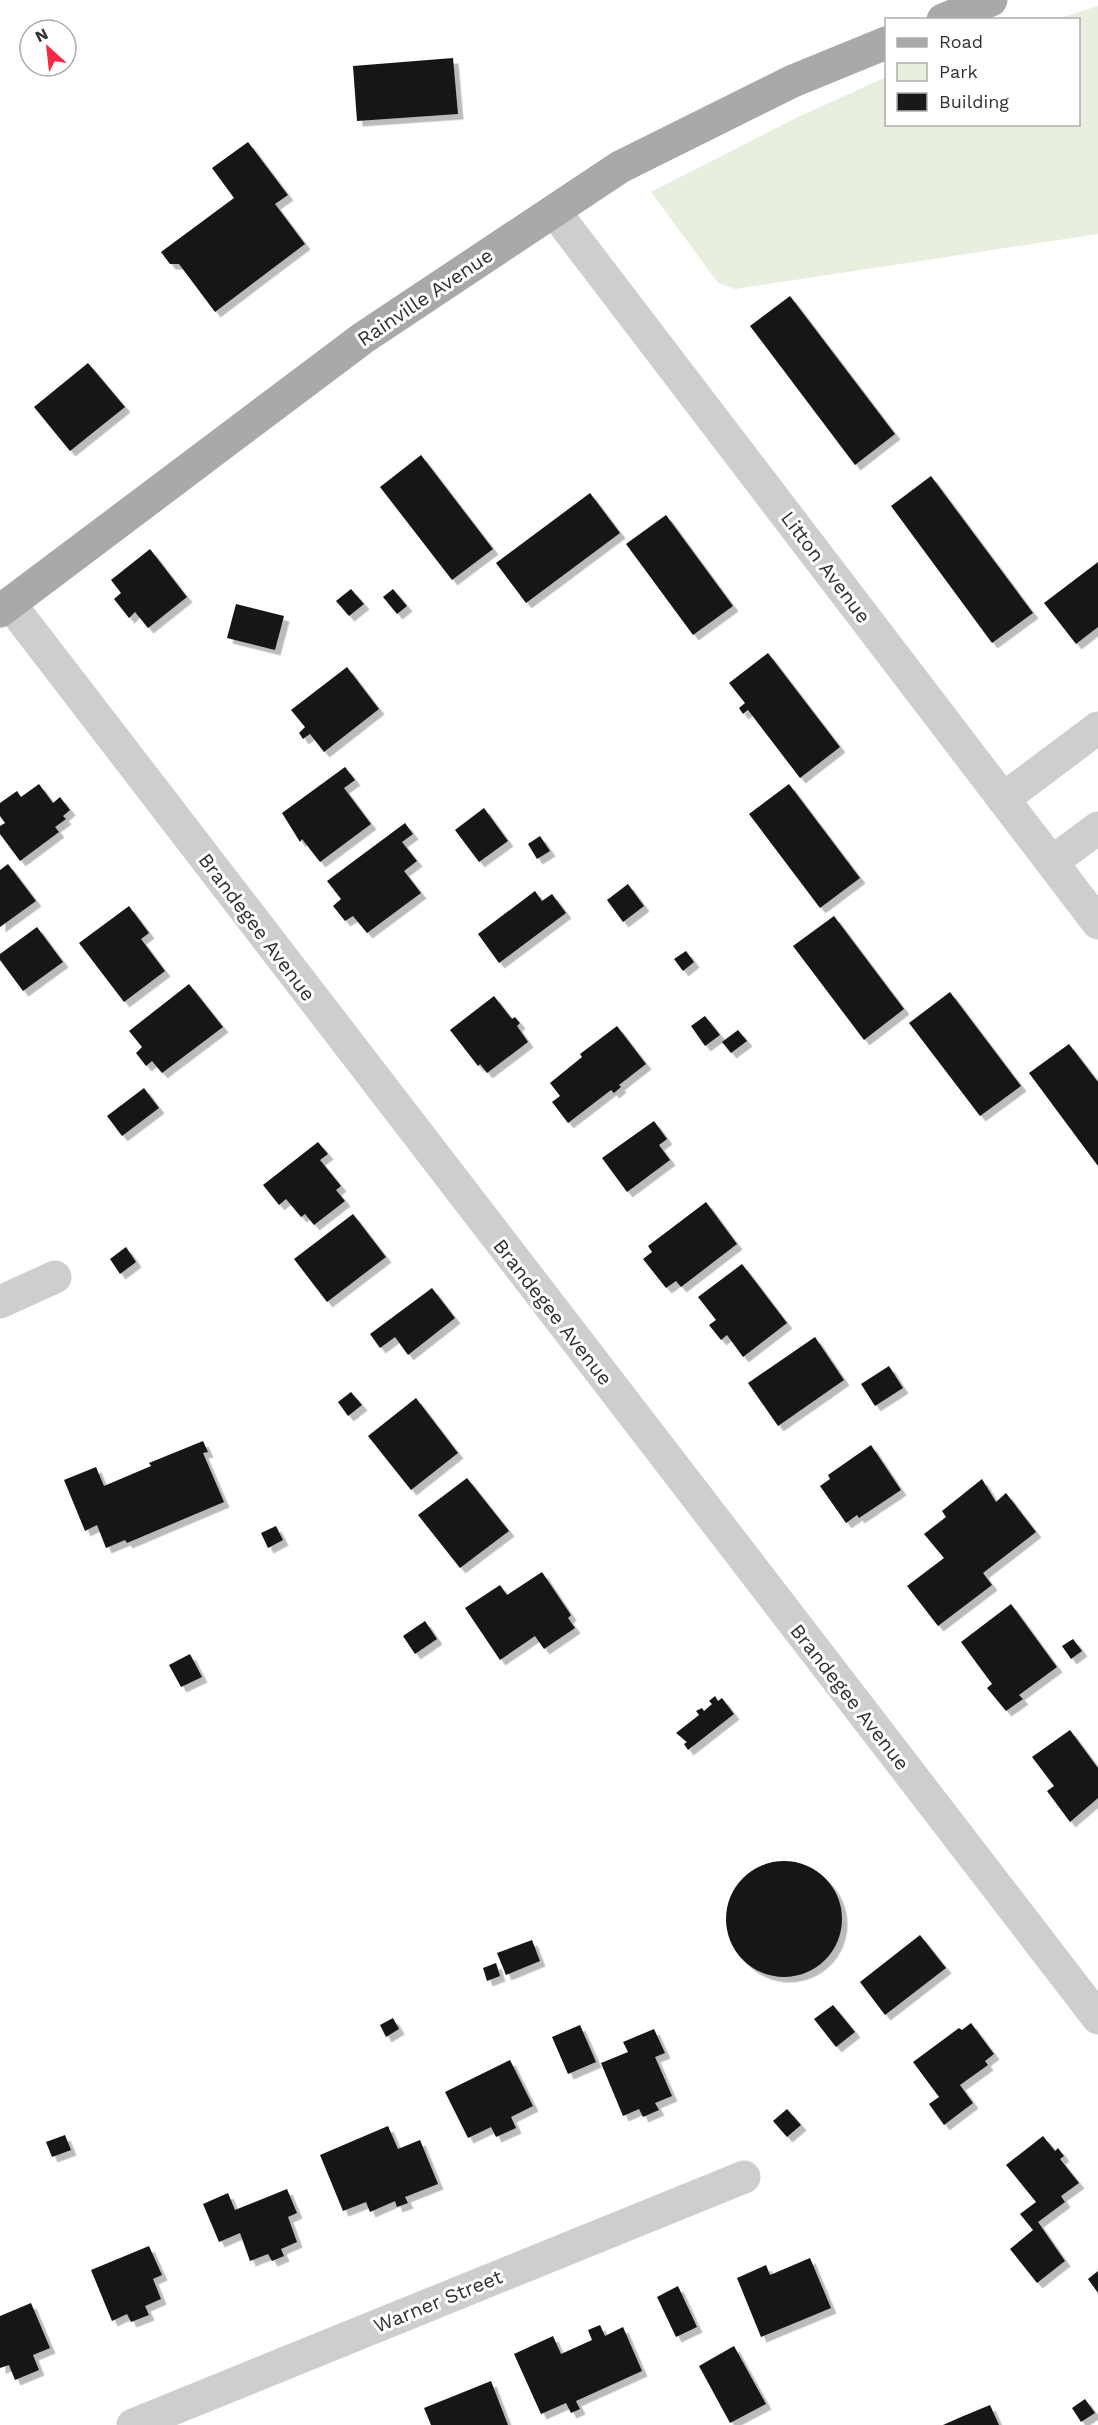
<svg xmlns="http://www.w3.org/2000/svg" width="1098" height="2425" font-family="'Work Sans',sans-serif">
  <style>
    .green { fill: #e8efde }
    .building { fill: #181818; filter: url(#shadow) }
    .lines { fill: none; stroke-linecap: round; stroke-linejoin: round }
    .minor { stroke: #cecece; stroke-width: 33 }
    .major { stroke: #a9a9a9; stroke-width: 33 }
    .labels { text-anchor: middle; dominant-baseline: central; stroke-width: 6; stroke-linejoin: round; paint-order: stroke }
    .street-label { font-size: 20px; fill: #313131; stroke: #fff }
  </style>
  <defs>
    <filter id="shadow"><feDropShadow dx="5.5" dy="5.5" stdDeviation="0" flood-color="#0004"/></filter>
  </defs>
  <rect width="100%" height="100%" fill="#fff"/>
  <polygon class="green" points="1098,6 1098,234 735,289 718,283 651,192 796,118 886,77 886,124 1078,124 1078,20 1057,19"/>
  <g class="building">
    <polygon points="453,58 458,114 357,121 353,66"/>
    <polygon points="248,142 288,195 275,204 305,244 215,312 179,264 170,264 161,252 234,198 212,168"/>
    <polygon points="790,296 895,434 855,465 750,326"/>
    <polygon points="88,363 125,407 70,451 34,407"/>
    <polygon points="421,455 493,549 452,580 380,487"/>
    <polygon points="931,476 1033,613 992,643 891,506"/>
    <polygon points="590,493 620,533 526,603 496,563"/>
    <polygon points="666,515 733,606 693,635 626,544"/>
    <polygon points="150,549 187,597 148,628 135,612 129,618 114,599 121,593 111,580"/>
    <polygon points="1098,562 1098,627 1076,644 1044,603"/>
    <polygon points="351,589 364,604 349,616 336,601"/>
    <polygon points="393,589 407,606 397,614 383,597"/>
    <polygon points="236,604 284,616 275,650 227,638"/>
    <polygon points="768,653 840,747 800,778 748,710 743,714 739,708 745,703 729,683"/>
    <polygon points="347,667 379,709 324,752 310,734 303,739 299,733 305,727 291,710"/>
    <polygon points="345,767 355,780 344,788 371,824 320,862 302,839 300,842 282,813"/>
    <polygon points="39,784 53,803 60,797 70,810 63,816 66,819 55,827 59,832 20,861 0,834 0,826 5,823 0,816 0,803 17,791 21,797"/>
    <polygon points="789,784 860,878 820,908 749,814"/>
    <polygon points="484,808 508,841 479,862 455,830"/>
    <polygon points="405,823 413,834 402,842 417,861 404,871 421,893 367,933 353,916 345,921 333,906 341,899 327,881"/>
    <polygon points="540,836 550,851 537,859 528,844"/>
    <polygon points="8,864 36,901 0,927 0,870"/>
    <polygon points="628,884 644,906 623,922 607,900"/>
    <polygon points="535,891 542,901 552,894 566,913 499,963 478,934"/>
    <polygon points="129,906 149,933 141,939 165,971 124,1002 79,943"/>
    <polygon points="834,916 904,1009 864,1040 793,946"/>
    <polygon points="37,927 63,962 23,991 0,960 0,954"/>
    <polygon points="686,951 694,962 683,971 674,959"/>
    <polygon points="189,984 223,1027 162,1073 152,1061 146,1066 136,1053 142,1047 129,1031"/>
    <polygon points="950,992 1021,1086 980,1116 909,1023"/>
    <polygon points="494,996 512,1019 515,1017 520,1023 517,1026 528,1042 487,1073 480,1064 478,1066 450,1030"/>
    <polygon points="705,1016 720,1035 705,1046 691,1026"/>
    <polygon points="617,1026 646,1064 619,1085 621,1087 614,1093 611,1090 568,1123 552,1102 560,1096 550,1083 582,1057 580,1054"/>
    <polygon points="738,1030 747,1041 731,1053 722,1042"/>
    <polygon points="1069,1044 1098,1082 1098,1166 1029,1073"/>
    <polygon points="144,1088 159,1108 122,1136 107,1116"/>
    <polygon points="654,1121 667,1139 659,1145 670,1160 627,1192 602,1158"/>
    <polygon points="318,1142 328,1154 320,1160 341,1186 336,1190 345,1201 314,1225 305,1214 301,1217 286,1199 279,1205 263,1185"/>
    <polygon points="706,1202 737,1244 681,1287 676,1281 666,1288 643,1259 652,1252 648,1246"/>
    <polygon points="353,1214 386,1257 327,1302 294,1259"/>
    <polygon points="126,1247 136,1262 120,1274 110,1259"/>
    <polygon points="742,1264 787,1323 743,1357 727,1335 721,1340 709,1325 716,1320 698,1297"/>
    <polygon points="432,1288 455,1318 408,1355 395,1337 380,1348 370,1334"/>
    <polygon points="815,1337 844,1380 778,1426 748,1383"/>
    <polygon points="889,1366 903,1388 875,1406 861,1384"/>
    <polygon points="351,1392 362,1405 348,1416 338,1402"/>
    <polygon points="416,1398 458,1453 411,1490 368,1436"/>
    <polygon points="203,1441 208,1452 203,1453 224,1502 127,1543 125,1540 106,1548 97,1525 85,1531 64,1480 96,1467 104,1486 151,1466 149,1463"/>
    <polygon points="871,1445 901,1490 859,1518 857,1515 846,1523 820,1486 830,1479 828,1475"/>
    <polygon points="467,1478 509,1531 460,1568 418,1515"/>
    <polygon points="982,1479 996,1502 1006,1493 1036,1532 983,1573 992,1585 938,1626 907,1586 944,1558 924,1534 946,1517 942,1511"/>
    <polygon points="276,1526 283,1540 268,1548 261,1533"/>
    <polygon points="542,1572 571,1615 568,1618 575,1628 544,1649 535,1636 500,1660 465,1608 500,1585 507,1595"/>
    <polygon points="1011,1604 1057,1667 1019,1695 1023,1699 1006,1711 987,1688 992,1684 961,1642"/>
    <polygon points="425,1621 437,1639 415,1654 403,1636"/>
    <polygon points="1073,1639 1082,1651 1071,1659 1062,1646"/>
    <polygon points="190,1654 202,1677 181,1687 169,1665"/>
    <polygon points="715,1696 718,1701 722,1698 734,1714 688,1750 684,1744 687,1742 676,1733 699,1715 696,1711 702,1708 704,1711 712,1704 709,1701"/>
    <polygon points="1070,1730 1098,1768 1098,1798 1070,1822 1047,1791 1054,1786 1032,1757"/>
    <circle cx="784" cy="1919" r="58"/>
    <polygon points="920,1935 946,1968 885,2015 860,1982"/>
    <polygon points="532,1940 540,1961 506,1975 497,1953"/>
    <polygon points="496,1963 500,1976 487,1981 483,1968"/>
    <polygon points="833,2005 855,2032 836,2047 814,2019"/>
    <polygon points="393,2018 399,2029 386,2037 380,2025"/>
    <polygon points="971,2023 994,2054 985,2061 988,2065 960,2085 973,2103 944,2125 929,2104 939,2097 913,2062 959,2028 962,2030"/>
    <polygon points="580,2025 596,2062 568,2074 552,2037"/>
    <polygon points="654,2029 665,2053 655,2057 672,2096 655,2103 659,2110 643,2117 639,2109 623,2116 601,2063 628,2052 623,2042"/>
    <polygon points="510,2060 533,2106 511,2117 516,2128 496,2137 491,2127 468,2138 445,2092"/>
    <polygon points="787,2109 801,2125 787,2137 773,2121"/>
    <polygon points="388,2126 398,2149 420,2140 438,2184 405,2197 408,2203 397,2207 395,2201 370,2212 366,2202 343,2211 320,2155"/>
    <polygon points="65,2135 71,2150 52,2157 46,2142"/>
    <polygon points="1043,2136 1055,2151 1058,2148 1064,2156 1060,2159 1079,2183 1061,2196 1065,2202 1038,2222 1065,2261 1037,2283 1010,2249 1033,2230 1020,2214 1036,2202 1006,2165"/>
    <polygon points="287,2189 297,2213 288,2217 297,2242 281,2249 284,2256 272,2261 268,2254 250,2261 240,2233 219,2242 203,2204 228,2193 235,2210"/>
    <polygon points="149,2246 162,2275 153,2279 161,2299 145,2306 149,2315 131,2322 127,2314 112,2321 91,2270"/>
    <polygon points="810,2258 831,2308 761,2337 737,2278 766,2265 770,2275"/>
    <polygon points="1098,2271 1098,2293 1088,2279"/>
    <polygon points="678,2286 697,2327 676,2337 657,2297"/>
    <polygon points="31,2303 50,2348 33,2355 39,2370 15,2380 9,2365 0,2368 0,2316"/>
    <polygon points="600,2325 605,2336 623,2327 642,2371 576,2401 580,2409 571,2413 566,2403 541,2414 514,2354 553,2336 561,2354 592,2340 588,2330"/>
    <polygon points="734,2346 766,2404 730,2423 699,2366"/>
    <polygon points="491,2381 508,2425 431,2425 424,2408"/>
    <polygon points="1085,2399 1095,2413 1081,2422 1072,2408"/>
    <polygon points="990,2405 999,2425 943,2425 961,2417"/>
  </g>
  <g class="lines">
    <g class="minor">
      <polyline points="554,211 1098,923"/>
      <polyline points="10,604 1098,2018"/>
      <polyline points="1003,799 1098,728"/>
      <polyline points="1052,862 1098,828"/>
      <polyline points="0,1302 55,1277"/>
      <polyline points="133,2425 744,2177"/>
    </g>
    <g class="major">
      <polyline points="943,20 991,0"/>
      <polyline points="0,611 363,338 620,167 793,81 886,43"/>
    </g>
  </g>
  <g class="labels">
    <g class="street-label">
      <text transform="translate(425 297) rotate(-34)">Rainville Avenue</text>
      <text transform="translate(826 567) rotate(53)">Litton Avenue</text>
      <text transform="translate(257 927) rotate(53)">Brandegee Avenue</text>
      <text transform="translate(553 1312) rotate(52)">Brandegee Avenue</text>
      <text transform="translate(850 1697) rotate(52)">Brandegee Avenue</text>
      <text transform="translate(438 2301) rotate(-22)">Warner Street</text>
    </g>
  </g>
  <rect x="885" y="18" width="195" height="108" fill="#ffffff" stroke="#adadad" stroke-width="1.5"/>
  <rect x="897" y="38" width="30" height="9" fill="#a9a9a9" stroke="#adadad" stroke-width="1.5"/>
  <text x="939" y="48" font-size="18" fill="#313131">Road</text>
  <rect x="897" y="63" width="30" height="18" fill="#e8efde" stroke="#adadad" stroke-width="1.5"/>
  <text x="939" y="78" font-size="18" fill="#313131">Park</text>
  <rect x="897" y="93" width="30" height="18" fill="#181818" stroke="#adadad" stroke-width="1.5"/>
  <text x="939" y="108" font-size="18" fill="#313131">Building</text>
  <g transform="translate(48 48) rotate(333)"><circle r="28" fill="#ffffff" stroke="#adadad" stroke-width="1.5"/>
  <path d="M0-4.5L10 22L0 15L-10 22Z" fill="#f32843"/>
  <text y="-9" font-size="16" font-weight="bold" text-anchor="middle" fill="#313131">N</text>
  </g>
</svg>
